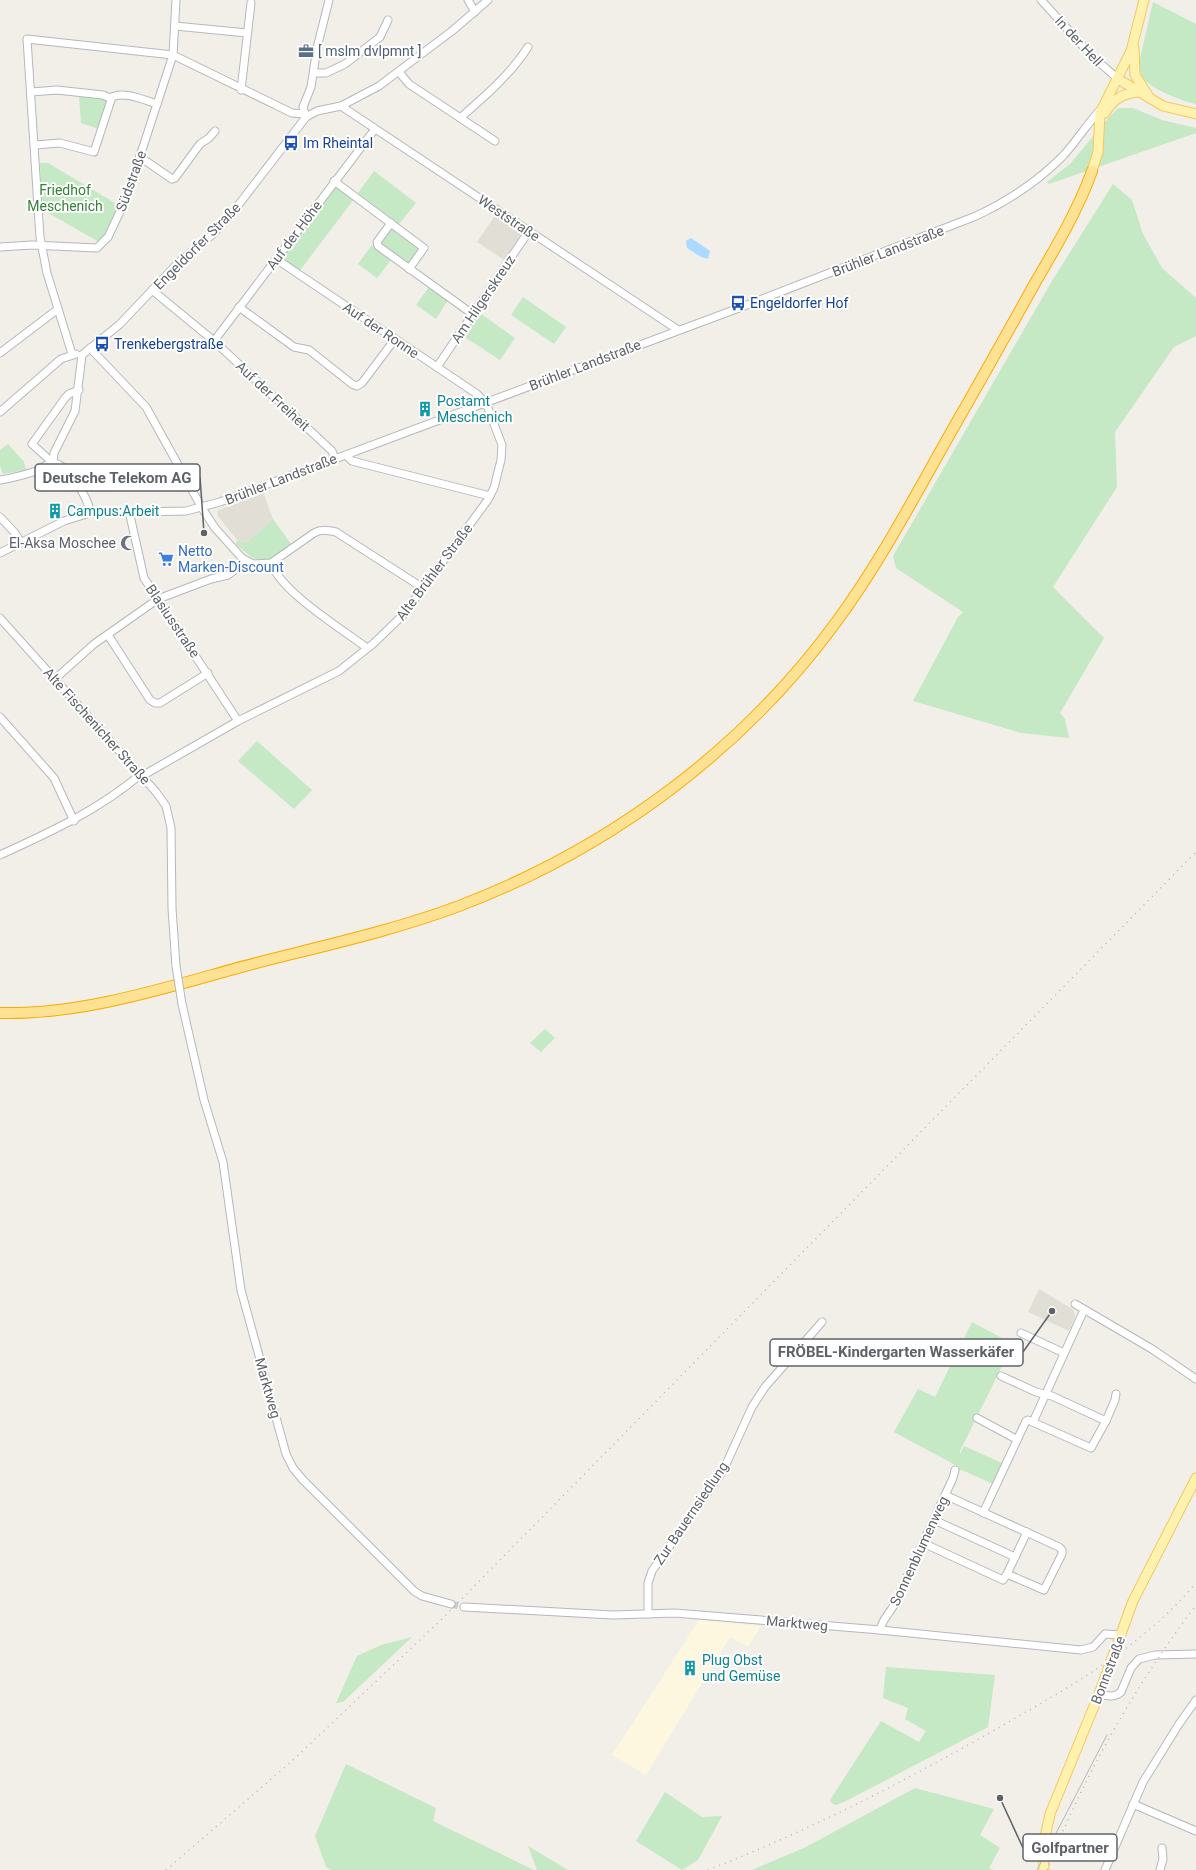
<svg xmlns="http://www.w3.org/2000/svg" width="1196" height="1870" font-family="Roboto,sans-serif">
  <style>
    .commercial { fill: #fef7e0 }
    .education { fill: #e1ded6 }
    .green { fill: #c5e8c5 }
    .water { fill: #aadaff }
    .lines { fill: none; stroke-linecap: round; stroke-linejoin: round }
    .minor-tunnel { stroke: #ccccc8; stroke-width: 7; stroke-dasharray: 7 3.5; stroke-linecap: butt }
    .minor-casing { stroke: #b5b8bc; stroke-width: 9 }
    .major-casing { stroke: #f2c960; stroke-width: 11 }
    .highway-casing { stroke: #f9ab00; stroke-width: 12 }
    .minor { stroke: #fff; stroke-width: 7 }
    .major { stroke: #fff2af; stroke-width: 9 }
    .highway { stroke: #fde293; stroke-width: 10 }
    .tram { stroke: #b6b7b8; stroke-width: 1 }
    .rail { stroke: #b6b7b8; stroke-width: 1.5; stroke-dasharray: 1 5; stroke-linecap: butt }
    .minor-bridge-casing { stroke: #b5b8bc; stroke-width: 9; stroke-linecap: butt }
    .minor-bridge { stroke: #fff; stroke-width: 7 }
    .labels { text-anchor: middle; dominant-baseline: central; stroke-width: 4; stroke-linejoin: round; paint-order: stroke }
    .street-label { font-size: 14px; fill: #5f6368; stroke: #fff }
    .service-label { font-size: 14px; fill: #4e5e75; stroke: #fff; text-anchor: start }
    .transit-label { font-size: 14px; fill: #164399; stroke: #fff; text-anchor: start }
    .park-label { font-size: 14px; fill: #348238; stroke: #fff }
    .culture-label { font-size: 14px; fill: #0d838f; stroke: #fff; text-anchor: start }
    .worship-label { font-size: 14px; fill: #5b616d; stroke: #fff; text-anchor: end }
    .shop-label { font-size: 14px; fill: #366cbe; stroke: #fff; text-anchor: start }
    .leader { fill: none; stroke: #5f6368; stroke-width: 1.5 }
    .callout-dot { fill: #5f6368; stroke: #fff; stroke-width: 1.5 }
    .callout { fill: #fff; stroke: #5f6368; stroke-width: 1.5 }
    .callout-label { font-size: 15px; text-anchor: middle; font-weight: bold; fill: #5f6368 }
  </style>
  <rect width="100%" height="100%" fill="#f1efe8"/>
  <polygon class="commercial" points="699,1620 761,1626 748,1647 730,1637 646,1775 612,1755"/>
  <g class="education">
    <polygon points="497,213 523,232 504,260 477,242"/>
    <polygon points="263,492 273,519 246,543 237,540 218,516 217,511"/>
    <polygon points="1039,1289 1074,1310 1075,1317 1069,1331 1028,1312"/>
  </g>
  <g class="green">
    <path d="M 1153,2 L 1196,24 L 1196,104 C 1182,101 1149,89 1142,76 C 1140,72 1139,68 1139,63 Z"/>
    <polygon points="79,96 106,100 107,103 99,129 81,123"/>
    <polygon points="1118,108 1133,108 1162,120 1196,128 1196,133 1049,184 1047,182 1070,164 1111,115"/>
    <polygon points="40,163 48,163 120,206 109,230 99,242 43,210"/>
    <polygon points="374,171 416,203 399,224 358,193"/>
    <polygon points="1113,184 1132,200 1143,234 1162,268 1196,298 1196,336 1174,347 1115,432 1117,487 1053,587 1104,638 1060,713 1065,719 1069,738 1021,733 913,701 958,617 963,612 896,568 893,556 1052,281"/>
    <polygon points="337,186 354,199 298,273 282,261 281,258 332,187"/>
    <polygon points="393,229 419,248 408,263 382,243 391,230"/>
    <polygon points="372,245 391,260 377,278 358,264"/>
    <polygon points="429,287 448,300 436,319 416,305"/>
    <polygon points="523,297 566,327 554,344 511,315"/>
    <polygon points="477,311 515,338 500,360 460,334"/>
    <polygon points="8,444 24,462 26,470 3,474 0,466 0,450"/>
    <path d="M 273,519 L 291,544 C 265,563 261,568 236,544 L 237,540 L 246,543 Z"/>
    <polygon points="257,741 312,790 294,809 238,761"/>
    <polygon points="545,1029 555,1038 541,1052 530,1043"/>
    <polygon points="972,1322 1013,1344 960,1451 960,1454 964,1446 1002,1463 993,1484 962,1470 958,1471 959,1467 894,1432 918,1389 935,1397"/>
    <polygon points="412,1637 343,1702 336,1703 357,1656 381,1645"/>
    <polygon points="886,1667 995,1675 988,1727 844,1802 836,1805 833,1804 830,1801 832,1797 881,1721 919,1742 926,1731 905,1719 908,1708 883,1698"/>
    <polygon points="346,1764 436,1808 433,1821 534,1870 331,1870 326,1867 315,1836"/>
    <polygon points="915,1788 994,1809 980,1835 1000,1848 989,1868 993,1870 752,1870 806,1847"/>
    <polygon points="665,1792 702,1817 722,1816 698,1860 682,1870 636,1841"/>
    <polygon points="528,1846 568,1870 537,1870"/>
  </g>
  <polygon class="water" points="691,238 710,251 708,259 701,257 687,248 686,241"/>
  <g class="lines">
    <polyline class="minor-tunnel" points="451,1604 464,1607"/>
    <g class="minor-casing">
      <g id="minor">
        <polyline points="468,0 475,12"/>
        <polyline points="1041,0 1091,55 1118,79"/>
        <polyline points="175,26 247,33"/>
        <polyline points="399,72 409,84 495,141"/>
        <polyline points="314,73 326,73 345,64 380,37 388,20"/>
        <polyline points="241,90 251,3"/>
        <polyline points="31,92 57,90 103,95 110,98 111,100 94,152 60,143 35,145"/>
        <path d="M 110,98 C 123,90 144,100 157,104"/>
        <polyline points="341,106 678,330"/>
        <polyline points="306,117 303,107 311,87 317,48 329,0"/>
        <path d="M 460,118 C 484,97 510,75 528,47"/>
        <polyline points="140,157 172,179 175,178 200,144 209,138 215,131"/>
        <polyline points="334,181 424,248 409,269"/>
        <polyline points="391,223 377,242 378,246 471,313"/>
        <polyline points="0,247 32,245 97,248 108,237 126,199 173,55 176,0"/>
        <polyline points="152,290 214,341 332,451 335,459"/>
        <polyline points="239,307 294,347 309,350 352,384 357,386 362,383 395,339"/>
        <polyline points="214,341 375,129"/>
        <path d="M 90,348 L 146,407 L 202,508 L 215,528 L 242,558 L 253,564 L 271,563 L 314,533 C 321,529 327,530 336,532 L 423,588"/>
        <polyline points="0,353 58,309"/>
        <polyline points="72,354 47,273 40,237 27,39 173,55 292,113 304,114"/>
        <polyline points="82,355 120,324 178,263 213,234 233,212 306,117 317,111 341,106 379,86 452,31 488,0"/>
        <polyline points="437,367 529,231"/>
        <polyline points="0,412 61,359 76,354"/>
        <polyline points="346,455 352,461 490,496"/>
        <polyline points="53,463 54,453 75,411 82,355"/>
        <polyline points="53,463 32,444 65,398 69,394 79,390"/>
        <path d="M 0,480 C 13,478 24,475 36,471 C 41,469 47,463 53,463 C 67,463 90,500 90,513"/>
        <polyline points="129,511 144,578 238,721"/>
        <polyline points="0,517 15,533 21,543"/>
        <path d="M 0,553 L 64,521 L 90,513 L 186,511 L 220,502 L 739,308 L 976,216 C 1008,201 1037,182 1062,157 C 1076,142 1087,124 1101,109"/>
        <path d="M 271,563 C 281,592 342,629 367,648"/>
        <polyline points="0,618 156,792 166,806 171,828 172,908 176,966"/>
        <polyline points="108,635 150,700 155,703 160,703 208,673"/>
        <polyline points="55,679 94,644 158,599 211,579 228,575 247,561"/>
        <polyline points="0,717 54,778 74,821"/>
        <polyline points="142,776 238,721 339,671 374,643 404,614 487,501 494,488 501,460 502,445 486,403 477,394 276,259"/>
        <path d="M 0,855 C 50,832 99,810 141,774"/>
        <polyline points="182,1004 204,1100 223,1162 241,1290 286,1454 293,1468 303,1480 414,1591 422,1596 451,1604"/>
        <polyline points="1075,1304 1152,1349 1196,1379"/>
        <polyline points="1021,1333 1064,1353"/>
        <polyline points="977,1418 1016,1439"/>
        <polyline points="1106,1421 1115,1400 1116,1394"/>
        <polyline points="1033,1422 1084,1310"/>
        <polyline points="945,1495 1059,1547 1062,1550 1062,1554 1044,1590 1007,1574"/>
        <polyline points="983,1513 1026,1421 1028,1420 1091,1448 1106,1421 1052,1396 1036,1392 1001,1376"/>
        <polyline points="934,1520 1015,1557"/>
        <polyline points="923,1543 1003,1580 1007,1574 1027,1532"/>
        <polyline points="464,1607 613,1615 675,1613 880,1630 1081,1650 1093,1647 1105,1634 1122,1635"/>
        <polyline points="648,1614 648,1583 652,1571 723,1471 752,1407 765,1387 822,1322"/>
        <path d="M 880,1630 C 882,1619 892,1611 896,1601 C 915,1560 934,1519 953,1478 L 955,1470"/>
        <path d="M 1099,1694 C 1107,1696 1114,1698 1121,1692 L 1131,1668 L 1139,1659 L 1155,1655 L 1196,1654"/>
        <polyline points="1133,1804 1196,1831"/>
        <polyline points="1105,1870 1143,1782 1179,1724 1196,1700"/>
        <polyline points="1160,1870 1163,1859 1162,1848"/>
      </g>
    </g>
    <g class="major-casing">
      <g id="major">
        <polyline points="1134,48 1135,75 1149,97"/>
        <polyline points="1118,79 1163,106 1196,114"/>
        <path d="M 1105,113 C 1113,99 1122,94 1138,92"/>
        <polyline points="1092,171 1098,152 1100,113 1131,51 1144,0"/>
        <polyline points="1044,1870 1043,1846 1050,1814 1099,1694 1133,1601 1196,1478"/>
      </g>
    </g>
    <g class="highway-casing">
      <path id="highway" d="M 0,1013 C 88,1015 176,984 260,962 C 327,945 395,930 459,906 C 609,849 742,751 837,621 C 884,557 920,486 959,418 C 985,373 1010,328 1035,283 C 1056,247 1078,210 1092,171"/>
    </g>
    <use href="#minor" class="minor"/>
    <use href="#major" class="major"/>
    <use href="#highway" class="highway"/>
    <polyline class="tram" points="1037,1870 1107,1735"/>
    <g class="rail">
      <polyline points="166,1870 292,1761 443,1618 1196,852"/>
      <path d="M 708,1870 C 810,1830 902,1783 998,1728 C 1070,1687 1142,1647 1196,1583"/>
      <path d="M 1047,1870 C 1084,1775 1135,1686 1196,1605"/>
    </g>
    <g class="minor-bridge-casing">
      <polyline id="minor-bridge" points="176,966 182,1004"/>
    </g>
    <use href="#minor-bridge" class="minor-bridge"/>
  </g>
  <defs>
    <g id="office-bare" transform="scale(1.2)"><path d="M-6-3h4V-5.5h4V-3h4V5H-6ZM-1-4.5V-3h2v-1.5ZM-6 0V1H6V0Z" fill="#5c6f8a" stroke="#fff" stroke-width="2.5" paint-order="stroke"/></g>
    <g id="bus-bare" transform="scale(1.2)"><path d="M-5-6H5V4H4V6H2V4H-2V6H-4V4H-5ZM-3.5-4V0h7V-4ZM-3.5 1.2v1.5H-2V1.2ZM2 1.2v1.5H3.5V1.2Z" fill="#1a4fb4" stroke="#fff" stroke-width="2.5" paint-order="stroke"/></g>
    <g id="building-bare" transform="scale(1.2)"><path d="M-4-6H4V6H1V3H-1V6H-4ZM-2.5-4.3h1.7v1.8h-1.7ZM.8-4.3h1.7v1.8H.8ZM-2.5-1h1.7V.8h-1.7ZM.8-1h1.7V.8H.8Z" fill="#0f9aa8" stroke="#fff" stroke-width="2.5" paint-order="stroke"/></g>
    <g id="mosque-bare" transform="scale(1.2)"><path d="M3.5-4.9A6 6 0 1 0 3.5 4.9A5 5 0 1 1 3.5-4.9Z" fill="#6b7280" stroke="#fff" stroke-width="2.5" paint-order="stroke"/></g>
    <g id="supermarket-bare" transform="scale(1.2)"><path d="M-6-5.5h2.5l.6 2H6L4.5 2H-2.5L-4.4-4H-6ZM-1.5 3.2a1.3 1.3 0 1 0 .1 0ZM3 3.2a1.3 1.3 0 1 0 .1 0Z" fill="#3f7fe0" stroke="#fff" stroke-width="2.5" paint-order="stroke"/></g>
  </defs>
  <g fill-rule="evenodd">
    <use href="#office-bare" x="306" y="51"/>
    <use href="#bus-bare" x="291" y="143"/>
    <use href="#bus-bare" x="738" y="303"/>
    <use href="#bus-bare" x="102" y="344"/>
    <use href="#building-bare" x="425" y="409"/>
    <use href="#building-bare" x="55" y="511"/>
    <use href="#mosque-bare" x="128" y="543"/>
    <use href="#supermarket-bare" x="166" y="559"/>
    <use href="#building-bare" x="690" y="1668"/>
  </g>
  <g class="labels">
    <g class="street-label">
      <text transform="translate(1079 41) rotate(47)">In der Hell</text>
      <text transform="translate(131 181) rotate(-70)">Südstraße</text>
      <text transform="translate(509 218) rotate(34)">Weststraße</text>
      <text transform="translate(294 235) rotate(-53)">Auf der Höhe</text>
      <text transform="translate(197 246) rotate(-45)">Engeldorfer Straße</text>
      <text transform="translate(888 251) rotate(-21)">Brühler Landstraße</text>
      <text transform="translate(483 299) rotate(-56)">Am Hilgerskreuz</text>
      <text transform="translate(381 330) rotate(34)">Auf der Ronne</text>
      <text transform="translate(585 365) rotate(-21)">Brühler Landstraße</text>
      <text transform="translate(273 396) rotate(43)">Auf der Freiheit</text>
      <text transform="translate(281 479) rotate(-21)">Brühler Landstraße</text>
      <text transform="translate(434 572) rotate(-53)">Alte Brühler Straße</text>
      <text transform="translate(173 621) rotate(56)">Blasiusstraße</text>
      <text transform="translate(97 726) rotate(48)">Alte Fischenicher Straße</text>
      <text transform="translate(268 1388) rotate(74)">Marktweg</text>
      <text transform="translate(691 1513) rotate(-56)">Zur Bauernsiedlung</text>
      <text transform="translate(919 1551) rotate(-65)">Sonnenblumenweg</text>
      <text transform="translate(797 1623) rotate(5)">Marktweg</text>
      <text transform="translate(1108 1670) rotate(-69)">Bonnstraße</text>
    </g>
    <g class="service-label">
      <text x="318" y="51">[ mslm dvlpmnt ]</text>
    </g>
    <g class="transit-label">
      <text x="303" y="143">Im Rheintal</text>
      <text x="750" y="303">Engeldorfer Hof</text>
      <text x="114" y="344">Trenkebergstraße</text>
    </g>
    <g class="park-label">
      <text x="65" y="190">Friedhof<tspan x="65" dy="16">Meschenich</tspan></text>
    </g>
    <g class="culture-label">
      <text x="437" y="401">Postamt<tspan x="437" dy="16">Meschenich</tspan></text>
      <text x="67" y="511">Campus:Arbeit</text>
      <text x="702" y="1660">Plug Obst<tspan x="702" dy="16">und Gemüse</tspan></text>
    </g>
    <g class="worship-label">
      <text x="116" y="543">El-Aksa Moschee</text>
    </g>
    <g class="shop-label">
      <text x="178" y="551">Netto<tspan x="178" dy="16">Marken-Discount</tspan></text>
    </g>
  </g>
  <path class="leader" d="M204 533L200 477M1052 1311L1023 1352M1000 1798L1023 1848"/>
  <g class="callout-dot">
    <circle cx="204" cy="533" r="4"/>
    <circle cx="1052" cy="1311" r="4"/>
    <circle cx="1000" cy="1798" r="4"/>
  </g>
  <g class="callout">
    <rect x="35" y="464" width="165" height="27" rx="4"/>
    <rect x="770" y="1339" width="253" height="27" rx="4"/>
    <rect x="1023" y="1834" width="94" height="27" rx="4"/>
  </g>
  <g class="callout-label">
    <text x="117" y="483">Deutsche Telekom AG</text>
    <text x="896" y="1357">FRÖBEL-Kindergarten Wasserkäfer</text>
    <text x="1070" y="1853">Golfpartner</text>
  </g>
</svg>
